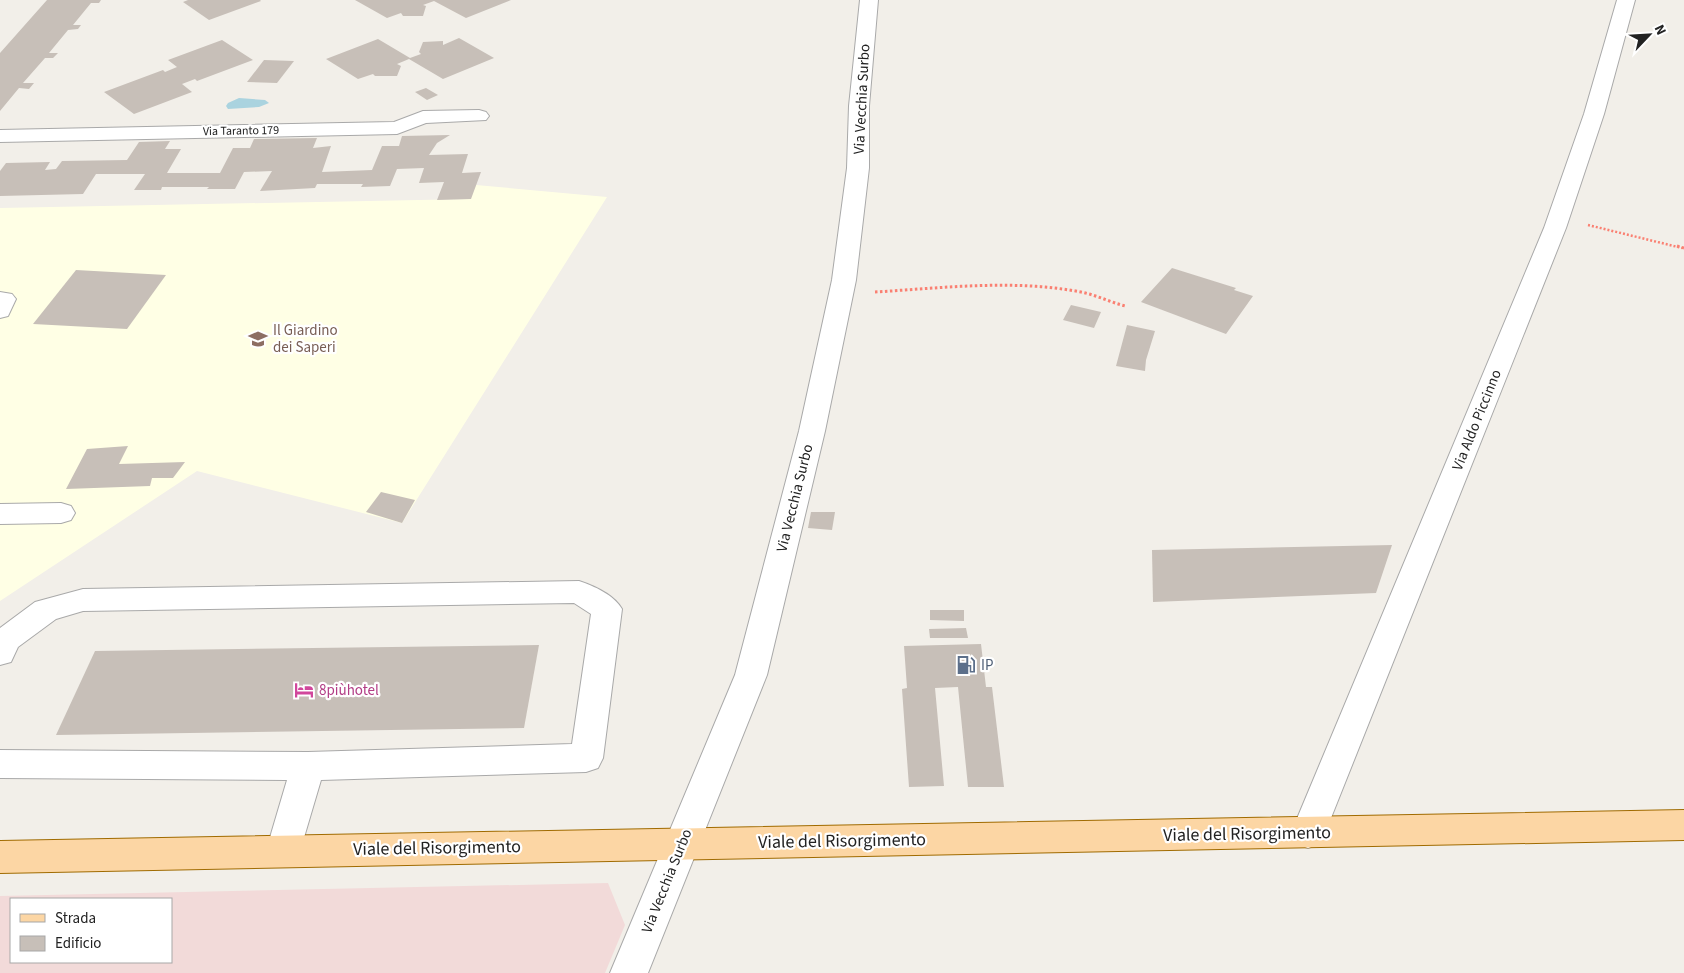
<svg xmlns="http://www.w3.org/2000/svg" width="1684" height="973" font-family="'Source Sans 3',sans-serif">
  <style>
    .commercial { fill: #f2dad9; fill-rule: evenodd }
    .education { fill: #ffffe5 }
    .water { fill: #aad3df }
    .building { fill: #c7bfb8 }
    .lines { fill: none; stroke-linecap: round; stroke-linejoin: round }
    .minor-casing { stroke: #a9a9a9; stroke-width: 2 }
    .major-casing { stroke: #a06b00; stroke-width: 2 }
    .path-far1 { stroke: #fa8072; stroke-width: 2.5; stroke-dasharray: 2 2; stroke-linecap: butt }
    .path { stroke: #fa8072; stroke-width: 3; stroke-dasharray: 2.5 2.5; stroke-linecap: butt }
    .minor { fill: #fff; fill-rule: evenodd }
    .major { fill: #fcd6a4; fill-rule: evenodd }
    .labels { text-anchor: middle; dominant-baseline: central; stroke-width: 4.5; stroke-linejoin: round; paint-order: stroke }
    .far-street-label { font-size: 12px; fill: #222; stroke: #fff }
    .street-label { font-size: 15px; fill: #222; stroke: #fff }
    .education-label { font-size: 15px; fill: #785e54; stroke: #fff; text-anchor: start }
    .service-label { font-size: 15px; fill: #4e5e75; stroke: #fff; text-anchor: start }
    .hotel-label { font-size: 15px; fill: #b23c85; stroke: #fff; text-anchor: start }
    .near-street-label { font-size: 18px; fill: #222; stroke: #fff }
  </style>
  <rect width="100%" height="100%" fill="#f2efe9"/>
  <path class="commercial" d="M 608,883 L 625,925 L 605,973 L 0,973 L 0,896 ZM 11,899 L 171,899 L 171,962 L 11,962 Z"/>
  <polygon class="education" points="476,185 607,197 402,523 197,471 0,601 0,208 470,199"/>
  <polygon class="water" points="239,98 265,100 269,103 259,107 228,109 226,106 228,103"/>
  <g class="building">
    <polygon points="47,0 101,0 99,3 91,3 73,25 81,25 78,29 68,30 49,53 58,53 53,58 45,58 23,83 34,83 29,89 19,88 0,111 0,53"/>
    <polygon points="188,0 260,0 261,1 209,20 183,2"/>
    <polygon points="355,0 511,0 466,18 434,1 423,5 426,6 423,16 403,16 401,13 387,18"/>
    <polygon points="459,38 494,58 443,79 409,59 397,64 401,66 397,76 375,76 373,74 358,79 326,59 378,39 410,58 421,54 419,52 423,42 443,41 443,45"/>
    <polygon points="222,40 253,60 197,81 195,79 182,84 192,92 134,114 104,92 163,70 165,72 177,67 168,60"/>
    <polygon points="264,60 294,61 277,83 247,82"/>
    <polygon points="426,88 438,95 427,100 415,92"/>
    <polygon points="450,135 437,143 429,155 468,154 462,173 481,172 471,199 437,200 444,182 419,183 424,168 397,169 390,186 361,187 363,184 317,184 315,188 260,191 272,171 244,172 235,189 207,189 209,187 162,187 161,190 134,190 145,174 96,174 83,194 0,196 0,171 6,163 50,162 45,170 56,169 62,161 127,160 139,142 170,141 165,149 181,149 167,173 220,173 233,148 250,148 254,139 317,138 313,148 331,146 322,172 372,170 382,146 399,146 402,136"/>
    <polygon points="1172,268 1236,288 1234,290 1253,296 1226,334 1141,302"/>
    <polygon points="76,270 166,275 127,329 33,324"/>
    <polygon points="1071,305 1101,312 1094,328 1063,320"/>
    <polygon points="1127,325 1155,331 1146,360 1145,371 1116,366"/>
    <polygon points="128,446 119,464 185,462 173,478 152,478 150,486 66,489 87,449"/>
    <polygon points="381,492 415,500 402,523 366,512"/>
    <polygon points="811,512 835,512 832,530 808,528"/>
    <polygon points="1392,545 1376,593 1153,602 1152,550"/>
    <polygon points="930,610 964,610 964,621 930,620"/>
    <polygon points="966,628 968,638 930,638 929,629"/>
    <polygon points="981,644 986,687 992,687 1004,787 968,787 958,687 935,688 944,786 909,787 902,689 907,688 904,646"/>
    <polygon points="539,645 524,728 56,735 95,651"/>
  </g>
  <g class="lines">
    <g class="minor-casing">
      <g id="minor">
        <polygon points="860,0 878,0 869,106 869,168 856,280 825,431 767,675 648,973 610,973 735,675 799,431 832,280 847,168 849,106"/>
        <polygon points="1617,0 1635,0 1604,114 1566,228 1325,833 1320,844 1308,848 1296,844 1291,833 1544,228 1584,114"/>
        <polygon points="479,110 486,112 489,116 486,120 426,123 397,134 0,142 0,130 394,122 423,111"/>
        <polygon points="0,292 12,294 16,299 8,316 0,318"/>
        <polygon points="61,503 71,506 75,513 71,520 61,523 0,524 0,504"/>
        <path d="M 579,581 C 594,586 614,595 622,609 L 603,758 L 598,768 L 586,772 L 321,780 L 300,851 L 295,862 L 283,867 L 271,862 L 266,851 L 287,780 L 0,778 L 0,750 L 308,752 L 572,744 L 591,614 L 574,603 L 83,611 L 56,619 L 18,647 L 11,662 L 0,665 L 0,628 L 35,602 L 83,589 Z"/>
      </g>
    </g>
    <g class="major-casing">
      <polygon id="major" points="1684,810 1684,840 0,873 0,841"/>
    </g>
    <polyline class="path-far1" points="1588,225 1682,248"/>
    <g class="path">
      <polyline points="1677,246 1684,248"/>
      <path d="M 875,292 C 943,288 1013,279 1081,292 C 1096,295 1110,302 1125,306"/>
    </g>
    <use href="#minor" class="minor"/>
    <use href="#major" class="major"/>
  </g>
  <defs>
    <g id="school-bare" transform="scale(1.5)"><path d="M0-5L7-2L0 1L-7-2ZM-4 1L0 2.5L4 1V4Q0 6-4 4Z" fill="#8d6e63" stroke="#fff" stroke-width="2.5" paint-order="stroke"/></g>
    <g id="fuel-bare" transform="scale(1.5)"><path d="M-5.5-6h7V0h2V4h1.3V-2.5L3-4.5l.8-.8L6-3V5H2.5V1h-1V6h-7ZM-4.2-4.7v3.2H.2V-4.7Z" fill="#5c6f8a" stroke="#fff" stroke-width="2.5" paint-order="stroke"/></g>
    <g id="hotel-bare" transform="scale(1.5)"><path d="M-6-4.5h1.5V1H6V5H4.5V3h-9V5H-6ZM-4 0a1.8 1.8 0 1 1 3.6 0ZM.5 0V-2.5h3Q6-2.5 6 0Z" fill="#d1479c" stroke="#fff" stroke-width="2.5" paint-order="stroke"/></g>
  </defs>
  <g fill-rule="evenodd">
    <use href="#school-bare" x="258" y="339"/>
    <use href="#fuel-bare" x="966" y="665"/>
    <use href="#hotel-bare" x="304" y="690"/>
  </g>
  <g class="labels">
    <g class="far-street-label">
      <text transform="translate(241 131) rotate(-1)">Via Taranto 179</text>
    </g>
    <g class="street-label">
      <text transform="translate(862 99) rotate(-87)">Via Vecchia Surbo</text>
      <text transform="translate(1477 420) rotate(-68)">Via Aldo Piccinno</text>
      <text transform="translate(795 498) rotate(-76)">Via Vecchia Surbo</text>
      <text transform="translate(667 881) rotate(-68)">Via Vecchia Surbo</text>
    </g>
    <g class="education-label">
      <text x="273" y="330">Il Giardino<tspan x="273" dy="17">dei Saperi</tspan></text>
    </g>
    <g class="service-label">
      <text x="981" y="665">IP</text>
    </g>
    <g class="hotel-label">
      <text x="319" y="690">8piùhotel</text>
    </g>
    <g class="near-street-label">
      <text transform="translate(1247 834) rotate(-1)">Viale del Risorgimento</text>
      <text transform="translate(842 841) rotate(-1)">Viale del Risorgimento</text>
      <text transform="translate(437 848) rotate(-1)">Viale del Risorgimento</text>
    </g>
  </g>
  <rect x="10" y="898" width="162" height="65" fill="#ffffff" stroke="#a7a7a7"/>
  <rect x="20" y="914" width="25" height="8" fill="#fcd6a4" stroke="#a7a7a7"/>
  <text x="55" y="923" font-size="15" fill="#222222">Strada</text>
  <rect x="20" y="936" width="25" height="15" fill="#c7bfb8" stroke="#a7a7a7"/>
  <text x="55" y="948" font-size="15" fill="#222222">Edificio</text>
  <g transform="translate(1649 35) rotate(65)" stroke="#ffffff" stroke-width="4" paint-order="stroke">
  <path d="M0-4L9 19L0 12L-9 19Z" fill="#222222"/>
  <text y="-8" font-size="14" font-weight="bold" text-anchor="middle" fill="#222222">N</text>
  </g>
</svg>
